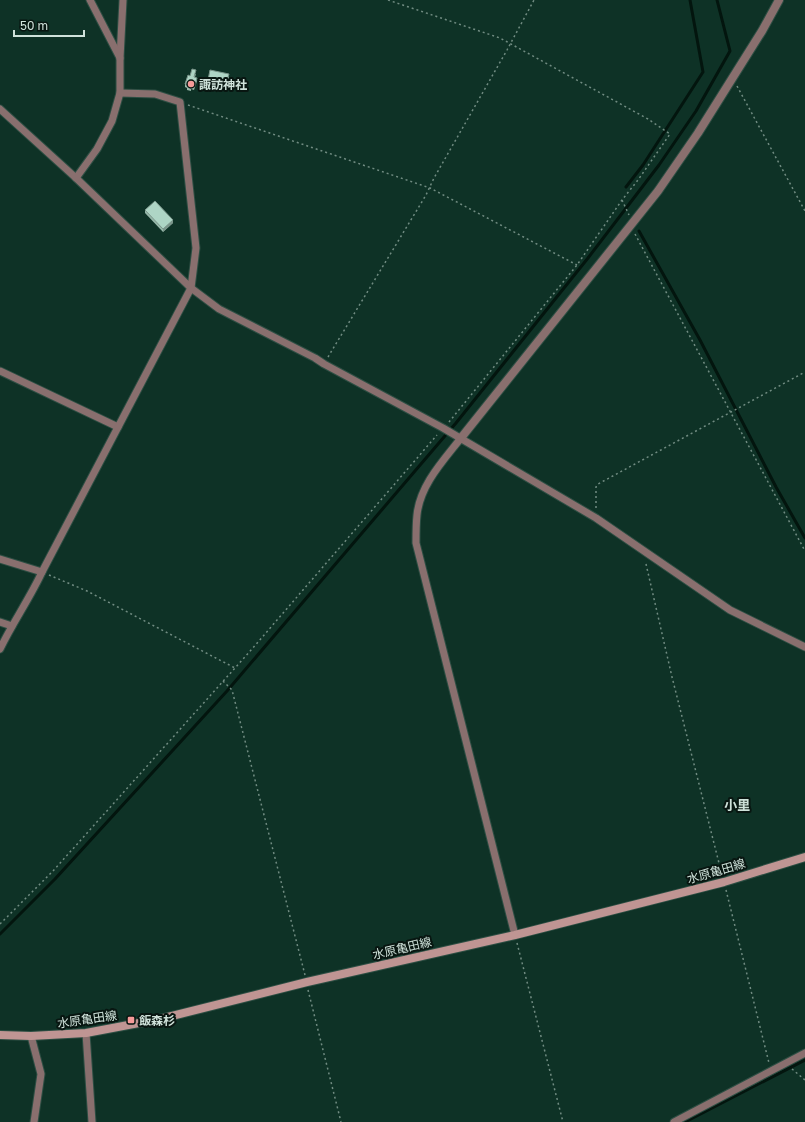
<svg xmlns="http://www.w3.org/2000/svg" width="805" height="1122" font-family="'Golos Text','Noto Sans JP',sans-serif">
  <style>
    .lines { fill: none; stroke-linecap: round; stroke-linejoin: round }
    .stream { stroke: #03150e; stroke-width: 3 }
    .minor-casing { stroke: #2d4e43; stroke-width: 9 }
    .tertiary-casing { stroke: #2d4e43; stroke-width: 10 }
    .secondary-casing { stroke: #2d4e43; stroke-width: 10 }
    .path { stroke: #718c82; stroke-width: 1.5; stroke-dasharray: 2 3; stroke-linecap: butt }
    .minor { stroke: #896f6e; stroke-width: 7 }
    .tertiary { stroke: #896f6e; stroke-width: 8 }
    .secondary { stroke: #bf9593; stroke-width: 8 }
    .wall { fill: #96b7a9 }
    .shaded-wall { fill: #7a958a }
    .building { fill: #aed5c5; stroke: #7a958a }
    .poi-dot { fill: #f59b99; stroke: #081611; stroke-width: 1.5 }
    .labels { text-anchor: middle; dominant-baseline: central; stroke-width: 4; stroke-linejoin: round; paint-order: stroke }
    .poi-label { font-size: 12px; font-weight: bold; fill: #cfe2da; stroke: #081611; text-anchor: start }
    .street-label { font-size: 12px; fill: #cfe2da; stroke: #081611 }
    .neighbourhood-label { font-size: 13px; font-weight: bold; fill: #cfe2da; stroke: #081611 }
  </style>
  <rect width="100%" height="100%" fill="#0e3226"/>
  <g class="lines">
    <g class="stream">
      <polyline points="626,187 643,165 703,72 690,0"/>
      <polyline points="639,231 700,340 776,487 805,538"/>
      <polyline points="0,934 55,879 227,691 456,423 588,258 659,165 696,111 730,51 717,0"/>
      <polyline points="685,1122 805,1060"/>
    </g>
    <g class="minor-casing">
      <g id="minor">
        <polyline points="120,58 123,0"/>
        <polyline points="0,109 76,178 191,288 219,309 315,358 324,364 443,428 596,518 730,610 805,647"/>
        <polyline points="76,178 97,149 112,121 120,93 120,58 90,0"/>
        <polyline points="0,371 118,427"/>
        <path d="M 461,438 C 443,461 420,485 417,515 C 416,524 416,534 416,543 L 515,935"/>
        <polyline points="0,559 42,572"/>
        <polyline points="0,622 12,626"/>
        <path d="M 0,649 C 13,622 30,598 42,572 L 191,288 L 196,248 L 180,102 L 155,94 L 120,93"/>
        <polyline points="86,1033 92,1122"/>
        <polyline points="31,1036 41,1074 34,1122"/>
        <polyline points="674,1122 805,1053"/>
      </g>
    </g>
    <g class="tertiary-casing">
      <polyline id="tertiary" points="461,438 658,191 698,133 762,31 779,0"/>
    </g>
    <g class="secondary-casing">
      <polyline id="secondary" points="0,1035 31,1036 86,1033 160,1019 307,982 515,935 724,882 805,857"/>
    </g>
    <g class="path">
      <polyline points="388,0 500,38 648,119 670,134 638,180 622,200 577,265 449,422"/>
      <polyline points="737,86 805,211"/>
      <polyline points="188,105 430,188 577,265"/>
      <polyline points="622,200 629,215"/>
      <polyline points="635,234 805,551"/>
      <polyline points="328,357 426,195 434,178 507,50 534,0"/>
      <polyline points="596,508 596,487 598,484 805,372"/>
      <polyline points="646,564 672,677 722,875"/>
      <polyline points="49,575 87,591 235,668"/>
      <polyline points="223,681 232,690 305,975"/>
      <polyline points="726,890 769,1063"/>
      <polyline points="0,924 53,871 252,649 437,435"/>
      <polyline points="517,943 563,1122"/>
      <polyline points="308,990 341,1122"/>
      <polyline points="792,1069 805,1080"/>
    </g>
    <use href="#minor" class="minor"/>
    <use href="#tertiary" class="tertiary"/>
    <use href="#secondary" class="secondary"/>
  </g>
  <g class="wall">
    <polygon points="196,74 195,77 197,81 194,90 191,89 191,91 187,90 187,88 185,87 185,84 190,76"/>
    <polygon points="229,77 226,87 217,85 217,88 211,87 211,84 208,83 208,80"/>
    <polygon points="145,210 173,223 163,232 145,213"/>
  </g>
  <polygon class="shaded-wall" points="173,220 173,223 163,232 163,229"/>
  <g class="building">
    <polygon points="192,69 196,70 194,77 197,78 194,87 191,86 191,88 187,86 188,85 185,84 188,75 190,76"/>
    <polygon points="210,70 229,74 226,84 217,82 217,85 211,84 212,81 208,80"/>
    <polygon points="155,201 173,220 163,229 145,210"/>
  </g>
  <g class="poi-dot">
    <circle cx="191" cy="84" r="4"/>
    <rect x="127" y="1016" width="8" height="8" rx="2"/>
  </g>
  <g class="labels">
    <g class="poi-label">
      <text x="199" y="84">諏訪神社</text>
      <text x="139" y="1020">飯森杉</text>
    </g>
    <g class="street-label">
      <text transform="translate(716 871) rotate(-16)">水原亀田線</text>
      <text transform="translate(402 948) rotate(-13)">水原亀田線</text>
      <text transform="translate(87 1019) rotate(-8)">水原亀田線</text>
    </g>
    <g class="neighbourhood-label">
      <text x="737" y="805">小里</text>
    </g>
  </g>
  <path d="M14 30v6h70v-6" fill="none" stroke="#cfe2da" stroke-width="2"/>
  <text x="20" y="30" font-size="12" fill="#cfe2da" stroke="#081611" stroke-width="3" paint-order="stroke">50 m</text>
</svg>
